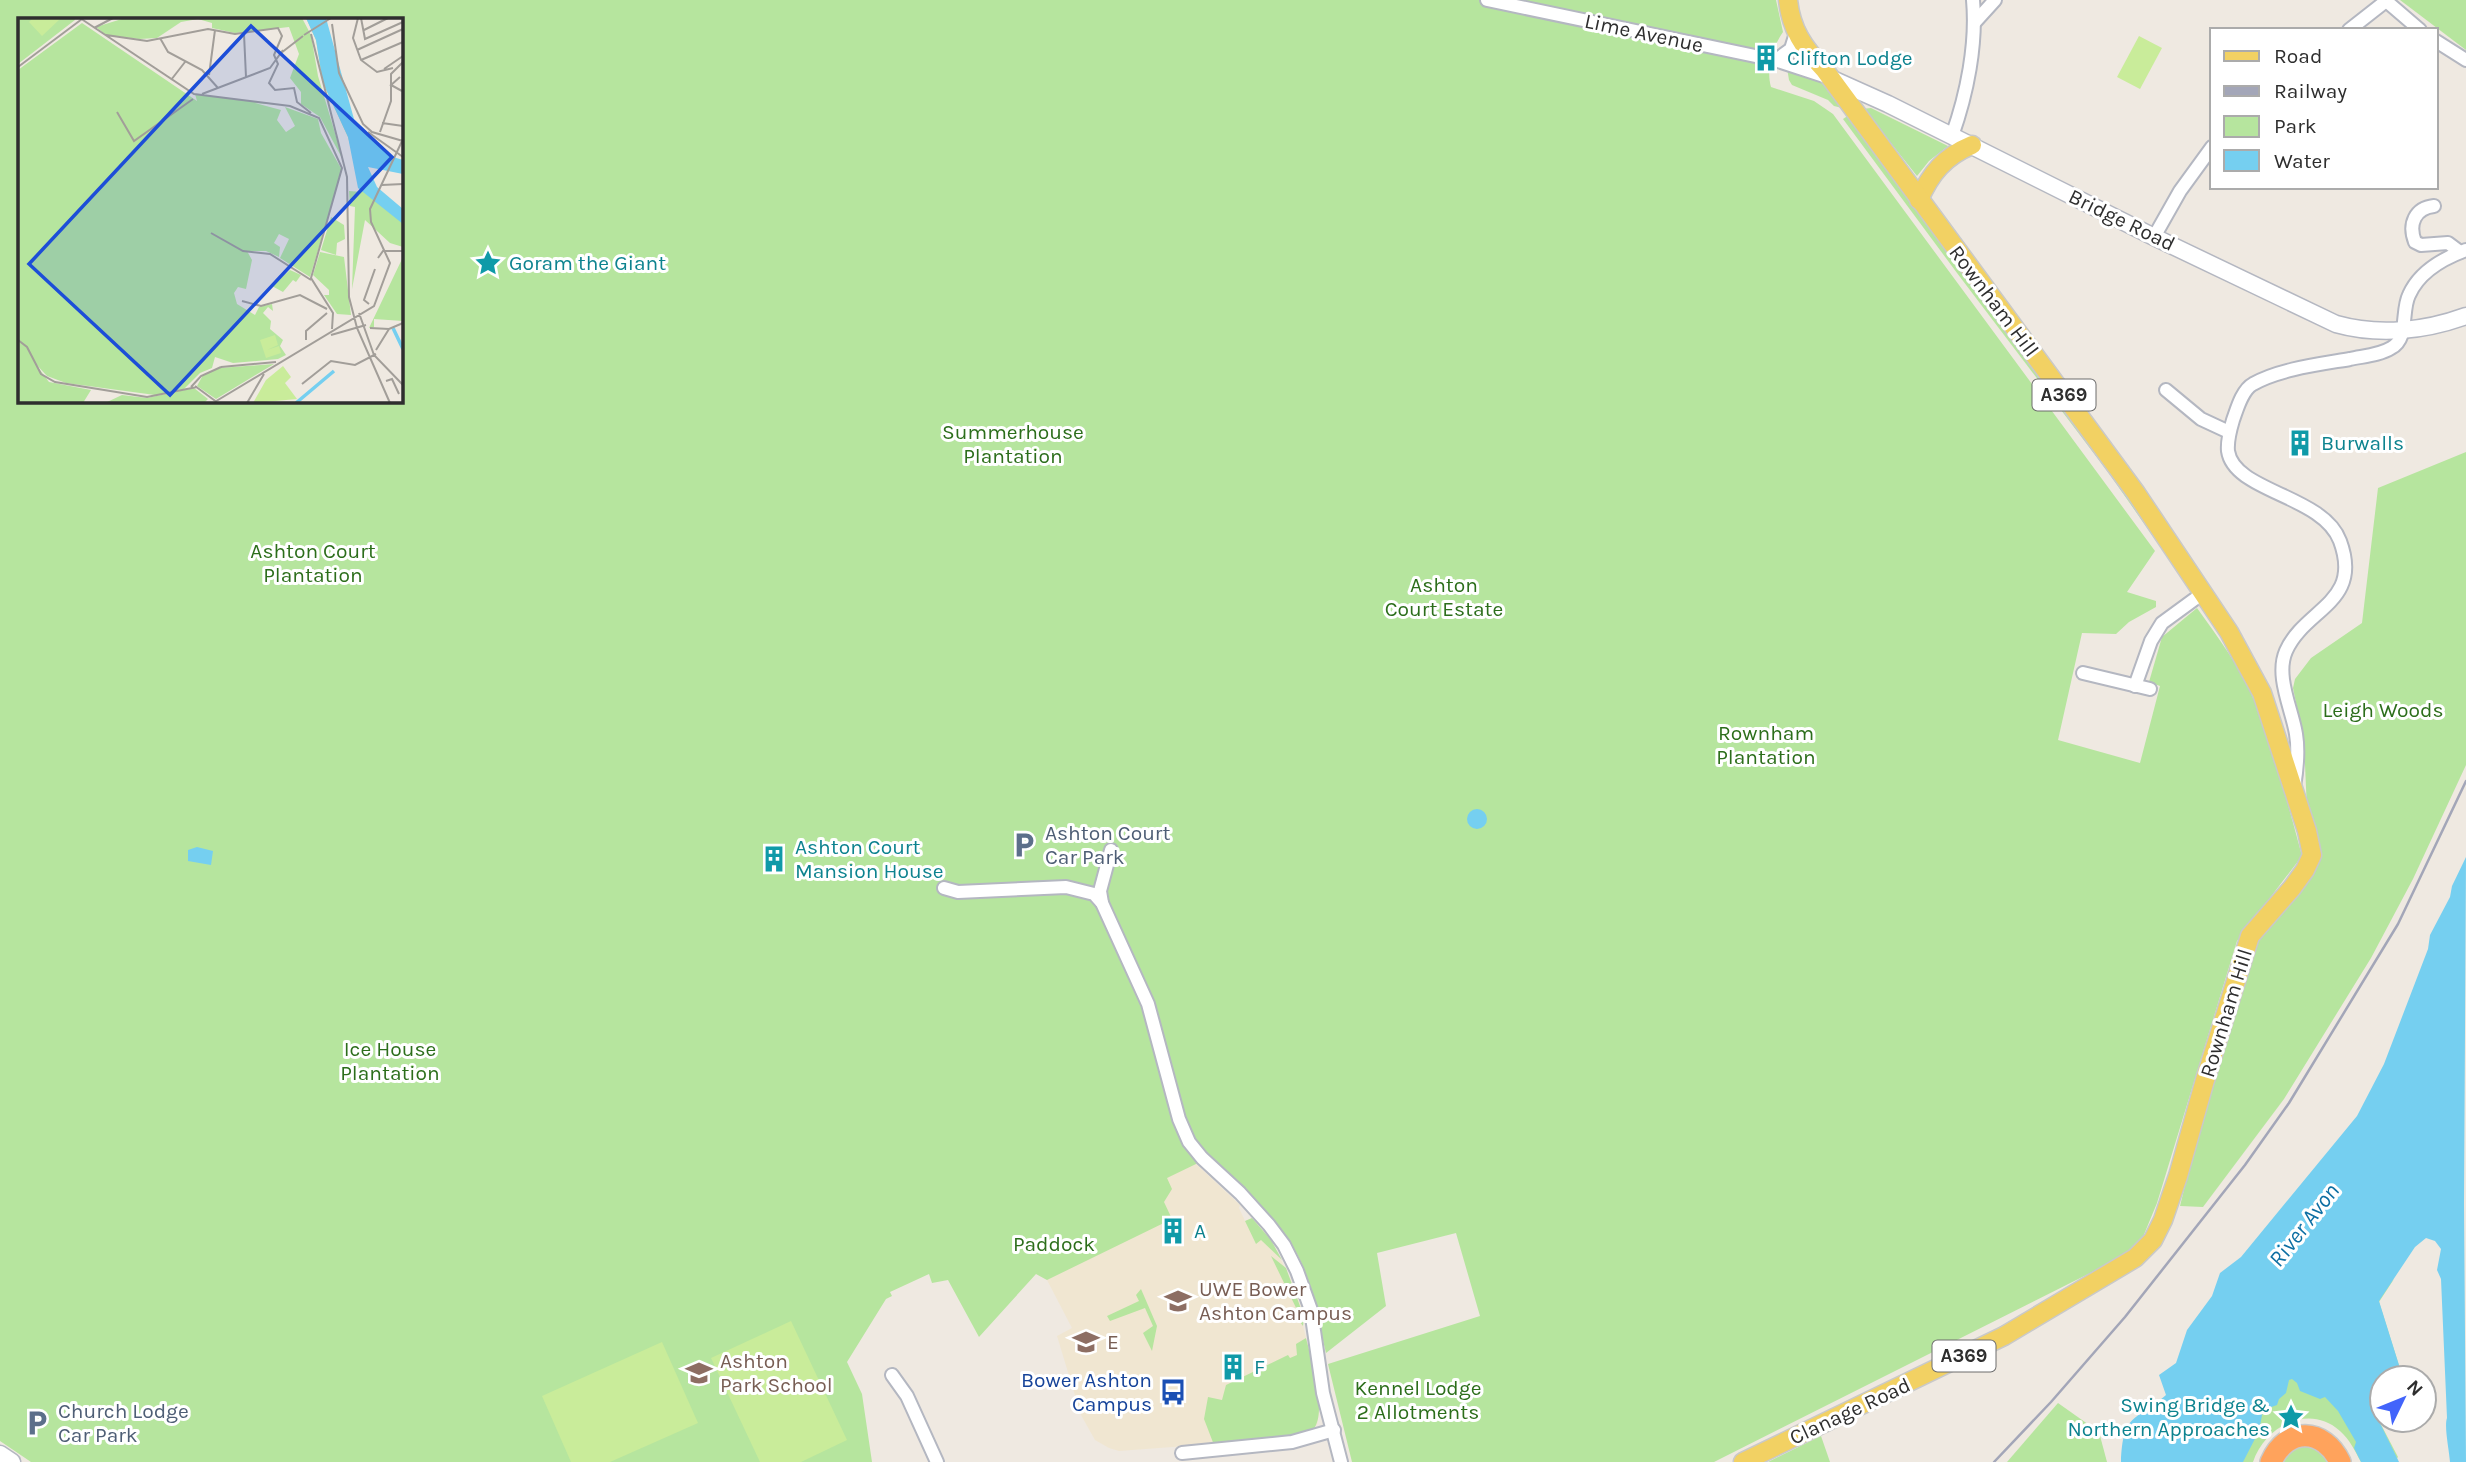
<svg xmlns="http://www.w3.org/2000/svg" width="2466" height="1462" font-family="Karla,sans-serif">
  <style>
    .education { fill: #f0e6d1 }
    .green { fill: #b6e59e; fill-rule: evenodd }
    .pitch { fill: #c9ec9a }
    .water { fill: #75cff0 }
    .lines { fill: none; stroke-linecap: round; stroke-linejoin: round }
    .street-casing { stroke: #b4b7c1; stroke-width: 16 }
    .secondary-casing { stroke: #b4b7c1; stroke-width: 19 }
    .primary-casing { stroke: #c9c9c9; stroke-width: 21 }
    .highway-casing { stroke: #c9c9c9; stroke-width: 24 }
    .street { stroke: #fff; stroke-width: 12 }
    .secondary { stroke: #fff; stroke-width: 16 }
    .primary { stroke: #f2d163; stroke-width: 18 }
    .highway { stroke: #ffa35c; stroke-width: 21 }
    .rail { stroke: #a3a6b8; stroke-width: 2.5 }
    .labels { text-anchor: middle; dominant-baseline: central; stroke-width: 6; stroke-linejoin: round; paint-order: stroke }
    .shield { fill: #fff; stroke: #6d6d6d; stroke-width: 2 }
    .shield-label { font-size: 19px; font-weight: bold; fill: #2e2e2e }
    .street-label { font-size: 21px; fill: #2e2e2e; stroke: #fff }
    .culture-label { font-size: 21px; fill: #0d838f; stroke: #fff; text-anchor: start }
    .park-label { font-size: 21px; fill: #2c6e1b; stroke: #fff }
    .service-label { font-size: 21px; fill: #4e5e75; stroke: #fff; text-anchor: start }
    .education-label { font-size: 21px; fill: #785e54; stroke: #fff; text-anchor: start }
    .transit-label { font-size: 21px; fill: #164399; stroke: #fff; text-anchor: end }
    .water-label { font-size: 23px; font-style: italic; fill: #0d6fa3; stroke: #fff }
    .inset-river { fill: none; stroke: #75cff0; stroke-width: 3.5 }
    .inset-road { fill: none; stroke: #a29e99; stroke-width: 2 }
    .view { fill: #1d4ed8; fill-opacity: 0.15; stroke: #1d4ed8; stroke-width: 3.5 }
    .inset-edge { fill: none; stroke: #2e2e2e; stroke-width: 3.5 }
  </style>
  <rect width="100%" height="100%" fill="#efe9e1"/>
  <polygon class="education" points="1198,1160 1195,1163 1240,1205 1239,1208 1245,1221 1252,1218 1271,1240 1295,1288 1304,1317 1303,1326 1313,1365 1319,1412 1317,1425 1291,1438 1119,1451 1109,1448 1095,1440 1081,1415 1057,1336 1072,1328 1047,1280 1036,1274 1016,1226"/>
  <g class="green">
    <path d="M 0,0 L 1776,0 L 1783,32 C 1772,48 1766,69 1771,87 L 1814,101 L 1833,114 L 2155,551 L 2127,592 L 2156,601 L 2156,607 L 2129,622 L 2116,634 L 2082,633 L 2058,740 L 2140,763 L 2160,686 L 2149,682 L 2162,637 L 2197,608 C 2218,637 2240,667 2254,700 C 2274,750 2288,804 2302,856 L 2237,941 L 2157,1203 L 2138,1249 L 1714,1462 L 1352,1462 L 1328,1364 L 1480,1316 L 1456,1233 L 1377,1253 L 1386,1306 L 1326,1353 C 1318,1320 1313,1284 1297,1254 C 1277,1217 1226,1172 1195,1140 L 1198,1160 L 1196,1164 L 1167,1178 L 1172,1189 L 1164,1202 L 1172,1219 L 1047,1280 L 1036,1274 L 979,1337 L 948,1280 L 932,1283 L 929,1274 L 890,1292 L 892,1296 L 886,1299 L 847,1362 L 862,1394 L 872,1462 L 31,1462 L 0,1441 ZM 19,19 L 401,19 L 401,401 L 19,401 Z"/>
    <polygon points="2400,0 2466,0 2466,50"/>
    <polygon points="1787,68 1821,82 1842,108 1834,106 1828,100 1792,85 1789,80"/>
    <polygon points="1871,108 1948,146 1929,161 1917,176 1879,128 1861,109"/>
    <polygon points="1849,115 2082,426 2187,585 2108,472 1957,273 1843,119"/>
    <polygon points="2466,452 2466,765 2413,879 2371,958 2284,1099 2203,1207 2180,1206 2203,1113 2255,939 2321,859 2307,810 2304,742 2293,688 2295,679 2311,658 2362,623 2378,488"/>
    <polygon points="1252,1218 1271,1240 1282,1260 1261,1240 1256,1244 1245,1221"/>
    <polygon points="1271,1256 1286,1268 1304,1317 1303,1326 1297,1318 1300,1316"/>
    <path d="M 2394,1279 L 2379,1302 L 2403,1378 L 2382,1378 L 2382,1410 L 2376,1415 L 2398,1457 L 2395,1461 L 2361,1462 C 2355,1451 2350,1440 2340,1431 C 2309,1403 2265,1426 2253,1462 L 2212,1462 L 2219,1446 Z"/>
    <polygon points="1141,1289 1157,1326 1152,1351 1143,1333 1153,1326 1145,1308 1110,1321 1107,1316 1139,1301 1136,1295"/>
    <path d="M 1306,1338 C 1311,1359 1328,1412 1313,1430 L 1291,1438 L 1214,1445 L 1204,1419 L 1208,1397 L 1222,1400 L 1226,1385 L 1288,1355 L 1290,1358 L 1297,1355 L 1296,1344 Z"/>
    <polygon points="2058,1403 2099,1432 2107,1462 2007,1462"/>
    <polygon points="1821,1436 1830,1462 1768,1462"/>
    <polygon points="2309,1443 2332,1462 2282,1462 2295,1447"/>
  </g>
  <g class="pitch">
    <polygon points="2139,36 2162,48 2140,89 2117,77"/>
    <polygon points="791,1321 847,1440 801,1462 760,1462 711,1358"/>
    <polygon points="662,1342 698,1423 610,1462 571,1462 542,1396"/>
  </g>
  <g class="water">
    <circle cx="1477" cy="819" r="10"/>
    <polygon points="197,847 213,851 211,865 188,861 188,850"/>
    <path d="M 2466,857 L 2464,1204 L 2466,1462 L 2450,1462 C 2449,1449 2444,1426 2447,1418 L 2441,1279 L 2437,1270 L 2441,1249 L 2435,1241 L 2426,1238 L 2415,1247 L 2379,1301 L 2403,1378 L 2382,1378 L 2382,1410 L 2376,1415 L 2399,1462 L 2361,1462 L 2354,1448 L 2356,1442 L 2338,1411 L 2325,1397 L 2320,1399 L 2300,1391 L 2297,1383 L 2292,1379 L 2289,1380 L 2286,1393 L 2279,1399 L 2277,1405 L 2263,1410 L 2259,1431 L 2243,1462 L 2121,1462 C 2123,1413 2134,1422 2166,1395 L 2159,1375 L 2176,1363 L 2187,1330 L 2212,1296 L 2220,1273 L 2241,1257 L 2357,1116 L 2384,1064 L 2428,949 L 2430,935 L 2450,897 L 2452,886 Z"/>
  </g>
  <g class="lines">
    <g class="street-casing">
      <g id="street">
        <polyline points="1487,0 1760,57"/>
        <polyline points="2385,0 2420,30"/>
        <polyline points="1975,22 1995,0"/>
        <polyline points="2349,30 2386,1"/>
        <polyline points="2436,41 2466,60"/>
        <polyline points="1772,59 1830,78"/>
        <polyline points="1776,60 1791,49 1796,33"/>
        <path d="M 1952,136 C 1967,94 1977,44 1973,0"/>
        <path d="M 2434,206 C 2415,208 2408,224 2415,242 L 2421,245 L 2448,243 L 2460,252"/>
        <polyline points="2154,237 2180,191 2212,147"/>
        <polyline points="2166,390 2201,419 2229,432"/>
        <polyline points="2083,673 2150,689"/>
        <polyline points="2135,686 2151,641 2162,623 2203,593"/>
        <path d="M 2294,787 C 2297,769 2299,752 2296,734 C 2292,709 2275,676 2286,651 C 2305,608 2363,603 2340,541 C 2323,495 2234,492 2228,451 C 2227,441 2230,430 2233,420 C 2237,409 2242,390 2253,384 C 2279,369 2321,364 2350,359 C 2364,356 2380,355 2391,348 C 2409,339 2401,311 2409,295 C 2419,272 2444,258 2466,250"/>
        <polyline points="944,888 958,892 1066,887 1094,894 1102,903 1148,1004 1179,1119 1189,1142 1202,1158 1240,1193 1269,1225 1284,1245 1297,1271 1311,1310 1323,1393 1341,1462"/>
        <polyline points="1102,903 1100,891 1111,850"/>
        <polyline points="892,1375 907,1396 937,1462"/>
        <polyline points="1182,1453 1292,1442 1334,1430"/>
      </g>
    </g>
    <g class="secondary-casing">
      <g id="secondary">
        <path d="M 1830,78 L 1888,104 L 2154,237 L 2336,324 C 2379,336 2425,331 2466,316"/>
        <polyline points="0,1454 12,1462"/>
      </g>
    </g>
    <g class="primary-casing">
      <g id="primary">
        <path d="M 1919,200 C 1930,174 1945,156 1972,145"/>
        <path d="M 1743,1462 L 2004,1336 L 2135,1258 L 2153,1240 L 2163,1220 L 2178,1176 L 2205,1080 L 2250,936 L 2292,888 L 2305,870 L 2312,855 L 2307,831 L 2262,693 L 2229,632 L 2136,493 L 1824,69 C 1803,47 1791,29 1788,0"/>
      </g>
    </g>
    <g class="highway-casing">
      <path id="highway" d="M 2271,1462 C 2287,1426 2324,1428 2340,1462"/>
    </g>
    <use href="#street" class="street"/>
    <use href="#secondary" class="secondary"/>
    <use href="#primary" class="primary"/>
    <use href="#highway" class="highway"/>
    <polyline class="rail" points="1994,1462 2051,1402 2125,1317 2245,1165 2289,1103 2398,924 2466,781"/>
  </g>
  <defs>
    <g id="building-bare" transform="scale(2.1)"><path d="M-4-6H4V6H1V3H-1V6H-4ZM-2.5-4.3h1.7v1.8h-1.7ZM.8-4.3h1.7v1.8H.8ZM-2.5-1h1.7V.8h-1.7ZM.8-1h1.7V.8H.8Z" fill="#0f9aa8" stroke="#fff" stroke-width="2.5" paint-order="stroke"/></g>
    <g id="sight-bare" transform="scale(2.1)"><path d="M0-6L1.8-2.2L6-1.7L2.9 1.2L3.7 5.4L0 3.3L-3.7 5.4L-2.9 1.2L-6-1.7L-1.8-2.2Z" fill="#0f9aa8" stroke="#fff" stroke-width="2.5" paint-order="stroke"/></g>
    <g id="parking-bare" transform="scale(2.1)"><path d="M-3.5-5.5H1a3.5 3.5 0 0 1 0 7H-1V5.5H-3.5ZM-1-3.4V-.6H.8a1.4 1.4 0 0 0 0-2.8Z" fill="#5c6f8a" stroke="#fff" stroke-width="2.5" paint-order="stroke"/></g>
    <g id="university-bare" transform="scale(2.1)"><path d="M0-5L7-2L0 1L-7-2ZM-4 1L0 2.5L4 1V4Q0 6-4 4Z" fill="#8d6e63" stroke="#fff" stroke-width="2.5" paint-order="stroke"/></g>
    <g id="school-bare" transform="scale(2.1)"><path d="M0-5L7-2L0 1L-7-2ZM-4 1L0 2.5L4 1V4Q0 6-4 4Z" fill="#8d6e63" stroke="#fff" stroke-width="2.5" paint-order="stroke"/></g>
    <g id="bus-bare" transform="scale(2.1)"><path d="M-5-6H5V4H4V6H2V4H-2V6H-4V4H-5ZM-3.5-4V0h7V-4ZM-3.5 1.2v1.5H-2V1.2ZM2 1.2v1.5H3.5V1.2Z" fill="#1a4fb4" stroke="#fff" stroke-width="2.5" paint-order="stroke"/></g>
  </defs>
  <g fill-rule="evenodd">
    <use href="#building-bare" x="1766" y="58"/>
    <use href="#sight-bare" x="488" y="263"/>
    <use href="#building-bare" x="2300" y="443"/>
    <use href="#parking-bare" x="1024" y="845"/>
    <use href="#building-bare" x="774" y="859"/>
    <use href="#building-bare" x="1173" y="1231"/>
    <use href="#university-bare" x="1178" y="1301"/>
    <use href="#university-bare" x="1086" y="1342"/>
    <use href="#building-bare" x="1233" y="1367"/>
    <use href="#school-bare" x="699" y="1373"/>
    <use href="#bus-bare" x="1173" y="1392"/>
    <use href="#sight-bare" x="2291" y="1417"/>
    <use href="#parking-bare" x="37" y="1423"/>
  </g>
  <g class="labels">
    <g class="shield">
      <rect x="2032.5" y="379.5" width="63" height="31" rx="5"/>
      <rect x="1932.5" y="1340.5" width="63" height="31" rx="5"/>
    </g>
    <g class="shield-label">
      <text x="2064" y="395">A369</text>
      <text x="1964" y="1356">A369</text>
    </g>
    <g class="street-label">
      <text transform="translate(1644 33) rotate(12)">Lime Avenue</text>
      <text transform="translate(2122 220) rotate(26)">Bridge Road</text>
      <text transform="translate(1994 301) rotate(53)">Rownham Hill</text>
      <text transform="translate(2226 1013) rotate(-73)">Rownham Hill</text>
      <text transform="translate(1850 1411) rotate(-25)">Clanage Road</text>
    </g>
    <g class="culture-label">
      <text x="1787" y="58">Clifton Lodge</text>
      <text x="509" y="263">Goram the Giant</text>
      <text x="2321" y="443">Burwalls</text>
      <text x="795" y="847">Ashton Court<tspan x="795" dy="24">Mansion House</tspan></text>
      <text x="1194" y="1231">A</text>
      <text x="1254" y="1367">F</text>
      <text x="2270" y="1405" text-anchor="end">Swing Bridge &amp;<tspan x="2270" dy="24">Northern Approaches</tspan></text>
    </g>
    <g class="park-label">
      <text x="1013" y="432">Summerhouse<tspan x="1013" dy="24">Plantation</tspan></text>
      <text x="313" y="551">Ashton Court<tspan x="313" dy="24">Plantation</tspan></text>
      <text x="1444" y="585">Ashton<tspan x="1444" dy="24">Court Estate</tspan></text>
      <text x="2383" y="710">Leigh Woods</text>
      <text x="1766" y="733">Rownham<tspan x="1766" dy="24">Plantation</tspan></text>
      <text x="390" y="1049">Ice House<tspan x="390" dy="24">Plantation</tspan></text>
      <text x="1054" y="1244">Paddock</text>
      <text x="1418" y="1388">Kennel Lodge<tspan x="1418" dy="24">2 Allotments</tspan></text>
    </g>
    <g class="service-label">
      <text x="1045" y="833">Ashton Court<tspan x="1045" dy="24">Car Park</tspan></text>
      <text x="58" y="1411">Church Lodge<tspan x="58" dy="24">Car Park</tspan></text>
    </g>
    <g class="education-label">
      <text x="1199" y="1289">UWE Bower<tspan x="1199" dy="24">Ashton Campus</tspan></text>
      <text x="1107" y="1342">E</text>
      <text x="720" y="1361">Ashton<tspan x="720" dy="24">Park School</tspan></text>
    </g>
    <g class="transit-label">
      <text x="1152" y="1380">Bower Ashton<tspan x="1152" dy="24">Campus</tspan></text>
    </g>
    <g class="water-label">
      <text transform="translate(2304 1225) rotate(-52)">River Avon</text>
    </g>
  </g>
  <g transform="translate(18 18)">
    <rect width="385" height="385" fill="#efe9e1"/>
    <path d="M 0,0 L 56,0 L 57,2 L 0,46 ZM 107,0 L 284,0 L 293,17 L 300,58 L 325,142 L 302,99 L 283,86 L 283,74 L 272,60 L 281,36 L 271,9 L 217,15 L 194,10 L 194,5 L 180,1 L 163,4 L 139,20 L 121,21 L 88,17 L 78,9 ZM 288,0 L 295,0 L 343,149 L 385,206 L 385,229 L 372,225 L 347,202 L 334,271 L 337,189 L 332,188 L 331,173 L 344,174 L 330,119 L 305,65 L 298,22 ZM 64,5 L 179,83 L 177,76 L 264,87 L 237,85 L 263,92 L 259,102 L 268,114 L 277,108 L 267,89 L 300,101 L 303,115 L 324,152 L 292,259 L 262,240 L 271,221 L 261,216 L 256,225 L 262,229 L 261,239 L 248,233 L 229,233 L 234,242 L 228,271 L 220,269 L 216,275 L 219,286 L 237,297 L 241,289 L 254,286 L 255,293 L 250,289 L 245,295 L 253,303 L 252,311 L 265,322 L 262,328 L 268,337 L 260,341 L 215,345 L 197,339 L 194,350 L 182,355 L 166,371 L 137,377 L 48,365 L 29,358 L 16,344 L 31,364 L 73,372 L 65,385 L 0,385 L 0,52 ZM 313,199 L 326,207 L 327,221 L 319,225 L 318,237 L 303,232 ZM 302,234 L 326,239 L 333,297 L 319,296 L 306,277 L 311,277 L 311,272 L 295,257 ZM 385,239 L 385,303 L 356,301 L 356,309 L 351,310 ZM 272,252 L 283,257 L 278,264 L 275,262 L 265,274 L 254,268 ZM 256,346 L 198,381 L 179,368 L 185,357 L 202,350 ZM 176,370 L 190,381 L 186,385 L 87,385 L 104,377 L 129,380 Z" fill="#b6e59e"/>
    <path d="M 15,0 L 40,0 L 42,1 L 24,18 L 11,4 ZM 257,317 L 260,327 L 249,332 L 261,328 L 263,335 L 248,340 L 242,322 ZM 265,348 L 273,359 L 267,365 L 279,381 L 235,385 L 248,362 Z" fill="#c9ec9a"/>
    <path d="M 288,0 L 308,0 L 336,101 L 375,139 L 385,142 L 385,156 L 350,149 L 359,169 L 385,191 L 385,206 L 340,170 L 330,119 L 305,65 L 298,22 Z" fill="#75cff0"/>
    <path class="inset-river" d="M 375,310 L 385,331M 278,385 L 316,353"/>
    <path class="inset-road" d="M 62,0 L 176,76 L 272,88 L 301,100 L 324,150 L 293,260 L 315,295 L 314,311M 340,0 L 335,20 L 343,42 L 359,54 L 375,50M 343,0 L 347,21 L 385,4M 314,6 L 321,55 L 345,106 L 354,114 L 385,123M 76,10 L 95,0M 346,12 L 370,0M 226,16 L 228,59M 293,16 L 329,159 L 331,279 L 339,310 L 372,385M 88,17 L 129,23 L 190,11 L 217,16 L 260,10 L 264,18 L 256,37 L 260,46 L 251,65 L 257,72 L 276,70 L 279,84 L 293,95M 286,17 L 313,0M 142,20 L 150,34 L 184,52 L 200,70M 339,32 L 385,11M 263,35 L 285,18M 343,42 L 385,24M 0,49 L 64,1M 366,51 L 385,38M 191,57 L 197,12M 382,59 L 373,67 L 384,73M 153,62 L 167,44M 184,76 L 252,50 L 265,32M 99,94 L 116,123 L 175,81M 364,105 L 385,108M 350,114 L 385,139M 362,114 L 373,83 L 373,56 L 385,44M 364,167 L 385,166M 193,215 L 225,233 L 252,236 L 293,262M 360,240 L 365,233 L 385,233M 224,283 L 243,288 L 282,277 L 309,291M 351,286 L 346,282 L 357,251M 341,295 L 356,337 L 385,367M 352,310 L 371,311 L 385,305M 313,317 L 348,307M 0,322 L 9,329 L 23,356 L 37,364 L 129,379 L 179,369M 288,322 L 288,313 L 309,295M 358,332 L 371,311M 203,349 L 258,344M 368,363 L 374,361 L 381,376M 284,366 L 313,343 L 337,347 L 358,336M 177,368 L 200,385M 173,369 L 183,358 L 203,349M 195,385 L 356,288 L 372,245 L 353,204 L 352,191 L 385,121M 229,385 L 246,356"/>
    <path class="view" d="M 233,8 L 374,139 L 152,377 L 11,246 Z"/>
    <rect width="385" height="385" class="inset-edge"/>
  </g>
  <rect x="2210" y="28" width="228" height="161" fill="#ffffff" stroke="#ababab" stroke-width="2"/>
  <rect x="2224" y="51" width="35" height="10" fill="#f2d163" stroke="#ababab" stroke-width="2"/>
  <text x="2274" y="63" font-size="21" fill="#2e2e2e">Road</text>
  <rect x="2224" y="86" width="35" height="10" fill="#a3a6b8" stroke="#ababab" stroke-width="2"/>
  <text x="2274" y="98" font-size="21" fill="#2e2e2e">Railway</text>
  <rect x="2224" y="116" width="35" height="21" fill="#b6e59e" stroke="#ababab" stroke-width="2"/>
  <text x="2274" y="133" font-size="21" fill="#2e2e2e">Park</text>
  <rect x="2224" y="150" width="35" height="21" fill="#75cff0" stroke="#ababab" stroke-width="2"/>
  <text x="2274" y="168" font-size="21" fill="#2e2e2e">Water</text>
  <g transform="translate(2403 1399) rotate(47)"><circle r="33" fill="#ffffff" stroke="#ababab" stroke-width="2"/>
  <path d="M0-5L12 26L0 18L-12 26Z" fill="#4264fb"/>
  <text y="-10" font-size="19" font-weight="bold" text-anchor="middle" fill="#2e2e2e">N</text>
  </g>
</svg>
